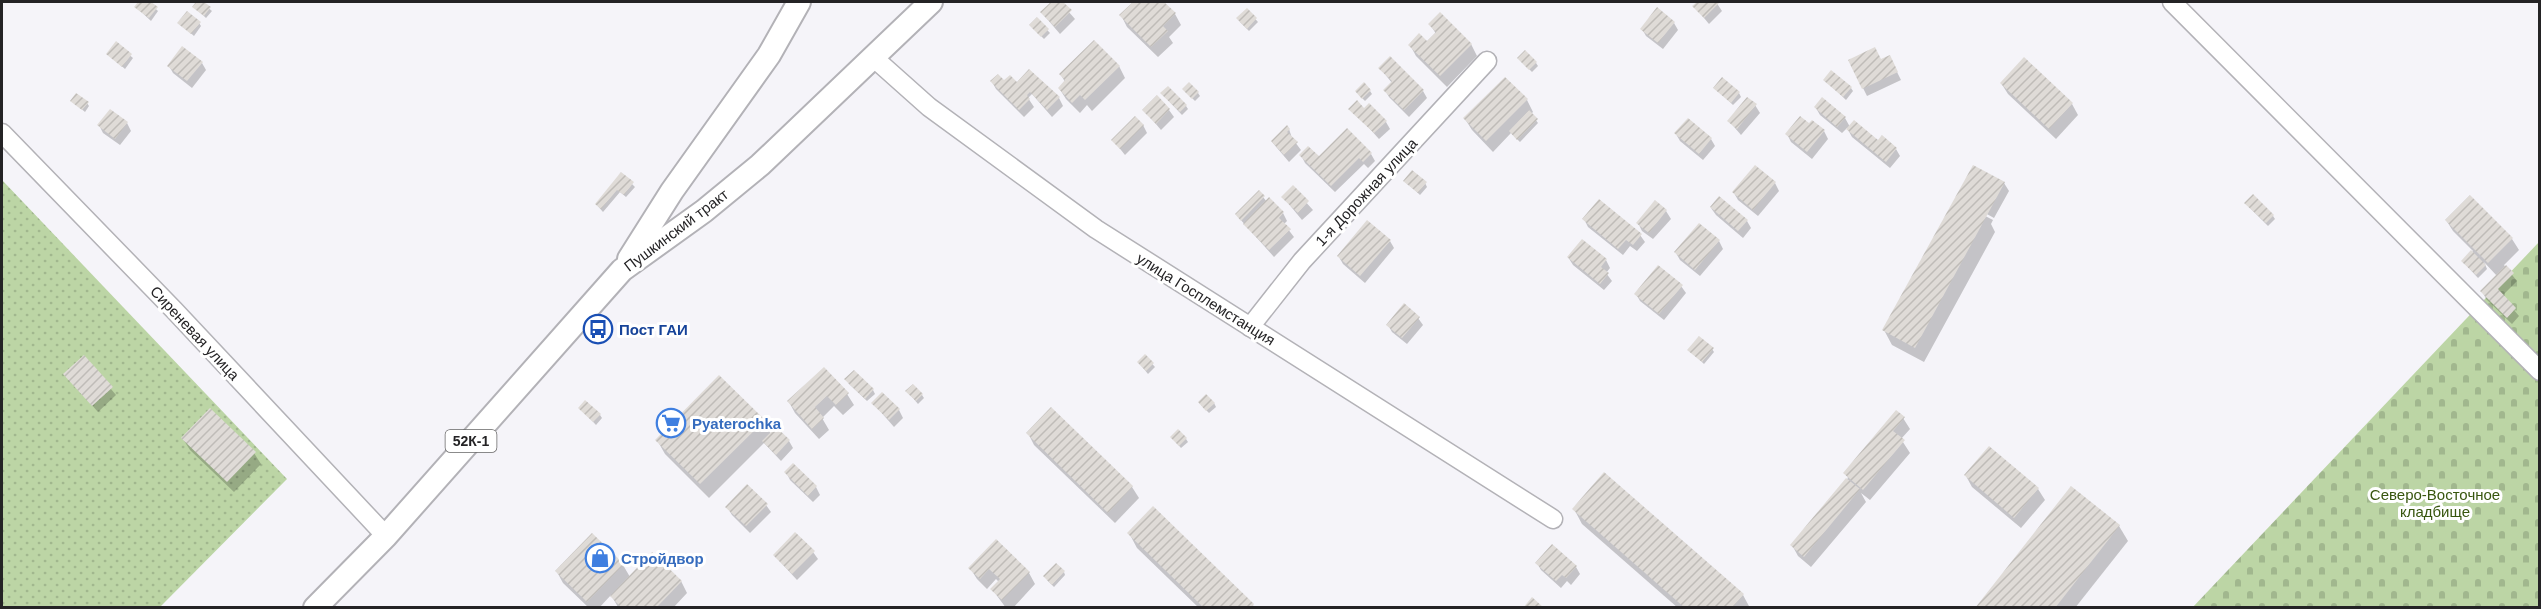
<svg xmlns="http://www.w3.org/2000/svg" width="2541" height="609" font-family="Arial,sans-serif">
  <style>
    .cemetery { fill: url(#cemetery-stones) }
    .garden { fill: url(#garden-dots) }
    .shadow { fill: #0003 }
    .building { fill: url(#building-hatch) }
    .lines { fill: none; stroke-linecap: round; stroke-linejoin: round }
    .minor-casing { stroke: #b3b2b7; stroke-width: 21 }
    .major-casing { stroke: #b3b2b7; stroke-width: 26 }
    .minor { stroke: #fff; stroke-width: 18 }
    .major { stroke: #fff; stroke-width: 22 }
    .labels { text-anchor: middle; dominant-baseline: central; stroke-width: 6; stroke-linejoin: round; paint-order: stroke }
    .shield { fill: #fff; stroke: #666566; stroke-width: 1.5 }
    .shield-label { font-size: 14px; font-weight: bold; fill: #242325 }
    .street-label { font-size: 15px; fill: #242325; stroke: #fff }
    .transit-label { font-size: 15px; font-weight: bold; fill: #164399; stroke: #fff; text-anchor: start }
    .shop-label { font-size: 15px; font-weight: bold; fill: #366cbe; stroke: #fff; text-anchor: start }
    .park-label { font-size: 15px; fill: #38560f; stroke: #fff }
  </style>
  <defs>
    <pattern id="cemetery-stones" width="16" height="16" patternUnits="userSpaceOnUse" patternTransform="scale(1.5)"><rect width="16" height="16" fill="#bcd5a5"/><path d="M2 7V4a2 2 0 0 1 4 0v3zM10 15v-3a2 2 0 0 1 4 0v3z" fill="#a1b78e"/></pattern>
    <pattern id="garden-dots" width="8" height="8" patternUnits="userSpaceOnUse" patternTransform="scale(1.5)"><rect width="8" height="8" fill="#bcd5a5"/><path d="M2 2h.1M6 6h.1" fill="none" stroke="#a1b78e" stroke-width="1.8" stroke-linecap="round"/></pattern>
    <pattern id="building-hatch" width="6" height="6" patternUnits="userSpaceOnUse" patternTransform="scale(1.5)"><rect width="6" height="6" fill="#dfdbd7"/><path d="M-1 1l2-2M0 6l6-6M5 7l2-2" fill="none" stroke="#bfbcb8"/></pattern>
  </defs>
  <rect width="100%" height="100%" fill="#f5f4f9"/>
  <polygon class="cemetery" points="2539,242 2539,607 2192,608"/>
  <polygon class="garden" points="2,180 287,479 160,607 2,607"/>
  <g class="shadow">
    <polygon points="140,2 148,2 158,11 151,21 136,7"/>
    <polygon points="198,2 201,2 212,11 206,18 194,7"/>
    <polygon points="1053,2 1060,2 1075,19 1060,34 1042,13"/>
    <polygon points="1135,2 1162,2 1175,14 1181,25 1169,37 1173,43 1158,57 1127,27 1121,15"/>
    <polygon points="1698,2 1716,2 1722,11 1709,24 1694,6"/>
    <polygon points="1247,10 1258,22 1249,31 1240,22"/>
    <polygon points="1037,19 1050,33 1044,39 1033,28"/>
    <polygon points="179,23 199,23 201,26 194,36"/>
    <polygon points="1674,23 1678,30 1663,49 1646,36 1642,29"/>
    <polygon points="1430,24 1471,44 1477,56 1447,87 1416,56 1410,45 1427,43 1436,34"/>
    <polygon points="116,44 133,58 125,69 108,54"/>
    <polygon points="1521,61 1536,63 1538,66 1532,72"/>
    <polygon points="1881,61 1893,64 1901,80 1867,96 1863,88"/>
    <polygon points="202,63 206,70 192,88 173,73 169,66"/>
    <polygon points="1119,66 1125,78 1092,111 1087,105 1080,113 1066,99 1059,88 1065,82 1061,75"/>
    <polygon points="1380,68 1423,91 1427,98 1409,117 1389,97 1385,90 1392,83"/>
    <polygon points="1505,79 1527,100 1533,112 1531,114 1538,123 1520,142 1511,133 1493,152 1472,130 1465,119"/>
    <polygon points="1825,80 1851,88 1853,91 1846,100"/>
    <polygon points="992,82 1004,82 1059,98 1063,106 1052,117 1032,94 1028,98 1034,107 1024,117 996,89"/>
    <polygon points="2001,83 2072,104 2078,115 2056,139 2008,94"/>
    <polygon points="1715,88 1739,93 1741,97 1733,105"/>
    <polygon points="1370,91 1372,94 1365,101 1359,95"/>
    <polygon points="1186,92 1198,93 1200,96 1195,101"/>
    <polygon points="1164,96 1186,106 1188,109 1182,115"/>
    <polygon points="72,101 87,103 89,106 85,112"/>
    <polygon points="1755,105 1760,113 1741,135 1729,121"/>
    <polygon points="1816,108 1845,118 1850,127 1896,149 1900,156 1890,168 1852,137 1847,128 1842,133 1820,115"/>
    <polygon points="1363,109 1386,122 1390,129 1379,139 1359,117"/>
    <polygon points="1144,110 1169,110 1174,117 1161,130"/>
    <polygon points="127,123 131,131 120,145 103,133 99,125"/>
    <polygon points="1143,125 1147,133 1125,155 1113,140"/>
    <polygon points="1289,129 1292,138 1301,150 1289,162 1272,142"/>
    <polygon points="1824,131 1828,139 1812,159 1791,142 1787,134"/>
    <polygon points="1676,134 1711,139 1715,146 1703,160 1680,141"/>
    <polygon points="1371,154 1375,161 1368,168 1364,164 1335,192 1305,163 1301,155 1319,158"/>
    <polygon points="1973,167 2004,183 2009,191 1994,218 1960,199 1960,203 1993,220 1991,224 1995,232 1924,362 1892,345 1884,330"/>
    <polygon points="622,174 635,187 626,197 620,192 603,212 596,204"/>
    <polygon points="1405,181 1425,183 1427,187 1420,195"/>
    <polygon points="1775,183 1779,191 1758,216 1738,200 1734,193"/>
    <polygon points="1293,188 1313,210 1302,220 1283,197"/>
    <polygon points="1259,192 1267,202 1269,199 1283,213 1287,221 1284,224 1294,237 1274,257 1239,218"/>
    <polygon points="2470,197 2512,239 2519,250 2504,265 2517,281 2502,296 2519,316 2512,324 2486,299 2482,291 2497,276 2484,262 2487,269 2478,278 2465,264 2463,261 2473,251 2453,231 2446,220"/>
    <polygon points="1655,202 1666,211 1671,219 1653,239 1642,231 1638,223"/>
    <polygon points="2248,206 2273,216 2275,219 2268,226"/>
    <polygon points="1711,208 1747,221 1751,228 1743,238 1716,215"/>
    <polygon points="1584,219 1640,235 1645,242 1637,251 1630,246 1623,255 1588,227"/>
    <polygon points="1390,241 1394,248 1365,283 1343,264 1339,257"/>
    <polygon points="1719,241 1723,249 1700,276 1680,260 1676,253"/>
    <polygon points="1568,257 1606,260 1610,268 1606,273 1612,281 1604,290 1573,265"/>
    <polygon points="1681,286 1686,293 1664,320 1640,301 1636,294"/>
    <polygon points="1418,318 1423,325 1407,344 1392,332 1388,325"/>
    <polygon points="1712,349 1714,352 1704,364 1689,350"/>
    <polygon points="1145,356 1155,367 1148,374 1139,363"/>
    <polygon points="84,357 116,395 98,412 65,374"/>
    <polygon points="824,369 847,394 854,405 843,415 834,406 822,418 829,430 819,439 795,413 789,402"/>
    <polygon points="848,383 873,390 875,394 867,401"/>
    <polygon points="907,391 922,395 924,398 918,404"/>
    <polygon points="873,403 899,410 903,418 894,427"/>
    <polygon points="1214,403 1216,407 1209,413 1201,405"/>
    <polygon points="580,408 600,415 602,418 596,425"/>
    <polygon points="1052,409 1132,487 1139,498 1115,523 1034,445 1028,433"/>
    <polygon points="1903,418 1910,429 1901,439 1910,453 1870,500 1861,493 1866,502 1811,567 1798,556 1792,545 1848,478 1845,473"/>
    <polygon points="763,421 771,434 789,441 793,448 781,461 764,443 709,498 665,454 657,440"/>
    <polygon points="183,439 254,453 261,464 234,492 190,450"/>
    <polygon points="1186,439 1188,442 1181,448 1174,440"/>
    <polygon points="1990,448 2038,489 2045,500 2021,528 1972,487 1966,476"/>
    <polygon points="793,465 816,487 820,495 813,502 790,480 786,472"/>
    <polygon points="2071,488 2119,526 2128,541 2075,608 1977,608"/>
    <polygon points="766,505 771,512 750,533 732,515 727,507"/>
    <polygon points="1574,509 1743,595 1750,608 1678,608 1582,524"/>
    <polygon points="1129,533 1253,605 1254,608 1199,608 1137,548"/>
    <polygon points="996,541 1029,573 1035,584 1013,608 1006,608 992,589 999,582 996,579 987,589 977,579 970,568"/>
    <polygon points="813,552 818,559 797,580 774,555"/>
    <polygon points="1537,563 1576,567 1580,574 1571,585 1567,581 1561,588 1541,570"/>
    <polygon points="623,565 630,577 681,581 687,593 673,608 618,607 611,595 599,608 589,608 563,583 557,572"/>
    <polygon points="1064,572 1065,575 1054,587 1047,580"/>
  </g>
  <g class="building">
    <polygon points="138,2 151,2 158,7 149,18 134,7"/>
    <polygon points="196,2 204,2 211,7 204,16 192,7"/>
    <polygon points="1051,2 1063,2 1072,10 1055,27 1040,12"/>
    <polygon points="1133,2 1164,2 1176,13 1163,26 1168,31 1151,47 1119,15"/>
    <polygon points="1697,2 1720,2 1704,18 1692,6"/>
    <polygon points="1657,7 1675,22 1658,43 1640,29"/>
    <polygon points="1247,8 1257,18 1247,29 1236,18"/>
    <polygon points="187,11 201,22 191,34 177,23"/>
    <polygon points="1440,12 1472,44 1440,76 1408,45 1419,33 1427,41 1436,32 1428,24"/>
    <polygon points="1037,17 1049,29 1041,37 1029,25"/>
    <polygon points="1094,40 1120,66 1085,100 1080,95 1072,103 1058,88 1065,80 1059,74"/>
    <polygon points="116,41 132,54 122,67 106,54"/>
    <polygon points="182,46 203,62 187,81 167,66"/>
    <polygon points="1875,47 1881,59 1890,55 1898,72 1862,89 1848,60"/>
    <polygon points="1525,50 1537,62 1529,70 1517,58"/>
    <polygon points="1390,56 1424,90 1404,110 1383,90 1392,81 1378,68"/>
    <polygon points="2024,57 2073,103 2049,129 2000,83"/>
    <polygon points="1029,69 1060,97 1047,110 1030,92 1027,95 1030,99 1019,110 990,81 998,74 1004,80 1010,75 1017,82"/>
    <polygon points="1831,70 1852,87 1843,97 1823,80"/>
    <polygon points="1505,77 1528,99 1486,141 1463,118"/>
    <polygon points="1722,77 1740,92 1731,103 1713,88"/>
    <polygon points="1189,82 1199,92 1192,99 1182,89"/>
    <polygon points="1364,82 1371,90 1362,99 1355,91"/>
    <polygon points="1168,86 1187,105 1180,112 1160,93"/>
    <polygon points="76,93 89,102 82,110 70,101"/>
    <polygon points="1157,95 1170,109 1156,124 1142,110"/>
    <polygon points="1747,97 1757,104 1737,129 1727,121"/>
    <polygon points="1822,97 1846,117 1837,127 1814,107"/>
    <polygon points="1357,100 1364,108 1369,103 1387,121 1374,133 1348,109"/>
    <polygon points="110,109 128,122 115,139 97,125"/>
    <polygon points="1529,110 1538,119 1517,140 1509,131"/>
    <polygon points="1135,116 1144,125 1120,149 1111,140"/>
    <polygon points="1800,116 1809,123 1812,120 1825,130 1807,152 1785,134"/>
    <polygon points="1688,118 1712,138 1699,154 1674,133"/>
    <polygon points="1854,120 1878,140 1882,135 1897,148 1886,162 1846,129"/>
    <polygon points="1287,125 1290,129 1287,132 1298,142 1284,155 1271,141"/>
    <polygon points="1347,128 1372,153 1363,162 1359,158 1331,186 1299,155 1308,146 1319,156"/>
    <polygon points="1755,165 1776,182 1753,210 1732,192"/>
    <polygon points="1973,165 2005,182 1915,348 1882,330"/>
    <polygon points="1412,170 1427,182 1418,193 1403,181"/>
    <polygon points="621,172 634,182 624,195 617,190 601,209 595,204"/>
    <polygon points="1293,185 1309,201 1298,213 1281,197"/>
    <polygon points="1259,190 1265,196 1241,221 1235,214"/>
    <polygon points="2253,194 2274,215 2266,223 2244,203"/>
    <polygon points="2470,195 2513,238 2488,263 2445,220"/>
    <polygon points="1719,196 1748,220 1738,231 1710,207"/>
    <polygon points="1269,197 1284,212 1279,218 1291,229 1269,250 1243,224"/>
    <polygon points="1599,199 1642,234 1633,245 1626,240 1618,249 1582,219"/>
    <polygon points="1655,200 1667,210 1649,233 1636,223"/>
    <polygon points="1367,220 1391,240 1360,276 1337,256"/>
    <polygon points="1699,223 1720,240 1695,270 1674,252"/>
    <polygon points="1582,239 1607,259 1601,267 1609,273 1600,284 1567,257"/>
    <polygon points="2471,250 2486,265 2476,275 2461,261"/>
    <polygon points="1658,265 1683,285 1659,314 1634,294"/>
    <polygon points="2506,265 2514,273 2498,289 2516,308 2507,318 2480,291"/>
    <polygon points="1404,303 1420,317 1402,338 1386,325"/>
    <polygon points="1699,336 1714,348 1702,362 1687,350"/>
    <polygon points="1145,354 1154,363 1146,371 1137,362"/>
    <polygon points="84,355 113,387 92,406 63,374"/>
    <polygon points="824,367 849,393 836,405 827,396 815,407 824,418 812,429 787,401"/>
    <polygon points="854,370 874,389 865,399 844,379"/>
    <polygon points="719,375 765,420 700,484 655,440"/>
    <polygon points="913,384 923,394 916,401 905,391"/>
    <polygon points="882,392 900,409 889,420 871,403"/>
    <polygon points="1206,394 1215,403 1206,411 1198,402"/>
    <polygon points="585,400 601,414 593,422 578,408"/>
    <polygon points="1051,407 1133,486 1108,513 1026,433"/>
    <polygon points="210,408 256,452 227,482 181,438"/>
    <polygon points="1896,410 1905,417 1893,431 1905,440 1863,490 1843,473"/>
    <polygon points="776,427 790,440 776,455 762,441"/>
    <polygon points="1178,429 1187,438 1179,446 1170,437"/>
    <polygon points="1989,446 2039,488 2014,518 1964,475"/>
    <polygon points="793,463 817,486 808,496 784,472"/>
    <polygon points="1604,472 1744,594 1732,608 1685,608 1572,509"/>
    <polygon points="1846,478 1860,489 1804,557 1790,545"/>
    <polygon points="747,484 768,504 746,526 725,507"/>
    <polygon points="2071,486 2120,525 2055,608 1975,608"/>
    <polygon points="1153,506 1254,604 1251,608 1204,608 1127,533"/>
    <polygon points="795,532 815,551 792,574 773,555"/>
    <polygon points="592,533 624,564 587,602 555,571"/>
    <polygon points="996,539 1030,572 1002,600 990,589 1000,579 989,569 980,579 968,568"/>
    <polygon points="1552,544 1577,566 1566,578 1562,575 1556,581 1535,563"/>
    <polygon points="652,552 682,581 656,608 622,608 610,596"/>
    <polygon points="1056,563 1065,571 1052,585 1043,576"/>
    <polygon points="1532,597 1544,608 1523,608"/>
  </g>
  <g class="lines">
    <g class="minor-casing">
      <g id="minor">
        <polyline points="2172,2 2540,371"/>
        <polyline points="874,58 929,107 1096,229 1553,519"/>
        <polyline points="2,133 174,310 386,536"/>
        <polyline points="1250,327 1302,261 1487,61"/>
      </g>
    </g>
    <g class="major-casing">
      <g id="major">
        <polyline points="629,259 672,191 769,55 799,2"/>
        <polyline points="315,608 386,536 622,270 704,211 760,165 931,2"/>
      </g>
    </g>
    <use href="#minor" class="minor"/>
    <use href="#major" class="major"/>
  </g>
  <defs>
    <g id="bus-ring" transform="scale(1.5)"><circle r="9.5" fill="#fff" stroke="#1a4fb4" stroke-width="1.5"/><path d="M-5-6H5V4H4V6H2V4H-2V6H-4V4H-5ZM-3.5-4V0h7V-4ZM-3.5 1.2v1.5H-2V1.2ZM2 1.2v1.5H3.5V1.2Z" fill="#1a4fb4"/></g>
    <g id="supermarket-ring" transform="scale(1.5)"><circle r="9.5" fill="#fff" stroke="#3f7fe0" stroke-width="1.5"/><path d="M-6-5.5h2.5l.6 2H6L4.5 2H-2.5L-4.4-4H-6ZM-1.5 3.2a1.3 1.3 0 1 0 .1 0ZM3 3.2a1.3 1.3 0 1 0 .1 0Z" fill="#3f7fe0"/></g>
    <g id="shop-ring" transform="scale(1.5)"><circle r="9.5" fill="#fff" stroke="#3f7fe0" stroke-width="1.5"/><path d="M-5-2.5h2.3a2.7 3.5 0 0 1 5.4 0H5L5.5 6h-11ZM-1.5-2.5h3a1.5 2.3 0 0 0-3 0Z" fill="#3f7fe0"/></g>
  </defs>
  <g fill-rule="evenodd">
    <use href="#bus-ring" x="598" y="329"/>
    <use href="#supermarket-ring" x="671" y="423"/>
    <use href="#shop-ring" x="600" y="558"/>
  </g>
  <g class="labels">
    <rect class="shield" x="445.5" y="430" width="51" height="22" rx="4.5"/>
    <g class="shield-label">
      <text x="471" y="441">52К-1</text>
    </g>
    <g class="street-label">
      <text transform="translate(1366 192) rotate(-47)">1-я Дорожная улица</text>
      <text transform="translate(676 230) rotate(-37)">Пушкинский тракт</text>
      <text transform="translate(1206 299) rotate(32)">улица Госплемстанция</text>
      <text transform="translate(195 333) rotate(47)">Сиреневая улица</text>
    </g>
    <g class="transit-label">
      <text x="619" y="329">Пост ГАИ</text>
    </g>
    <g class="shop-label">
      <text x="692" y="423">Pyaterochka</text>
      <text x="621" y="558">Стройдвор</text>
    </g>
    <g class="park-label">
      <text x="2435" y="494">Северо-Восточное<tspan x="2435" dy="17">кладбище</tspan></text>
    </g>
  </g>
  <rect width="2541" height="609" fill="none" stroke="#242325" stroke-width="6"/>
</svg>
